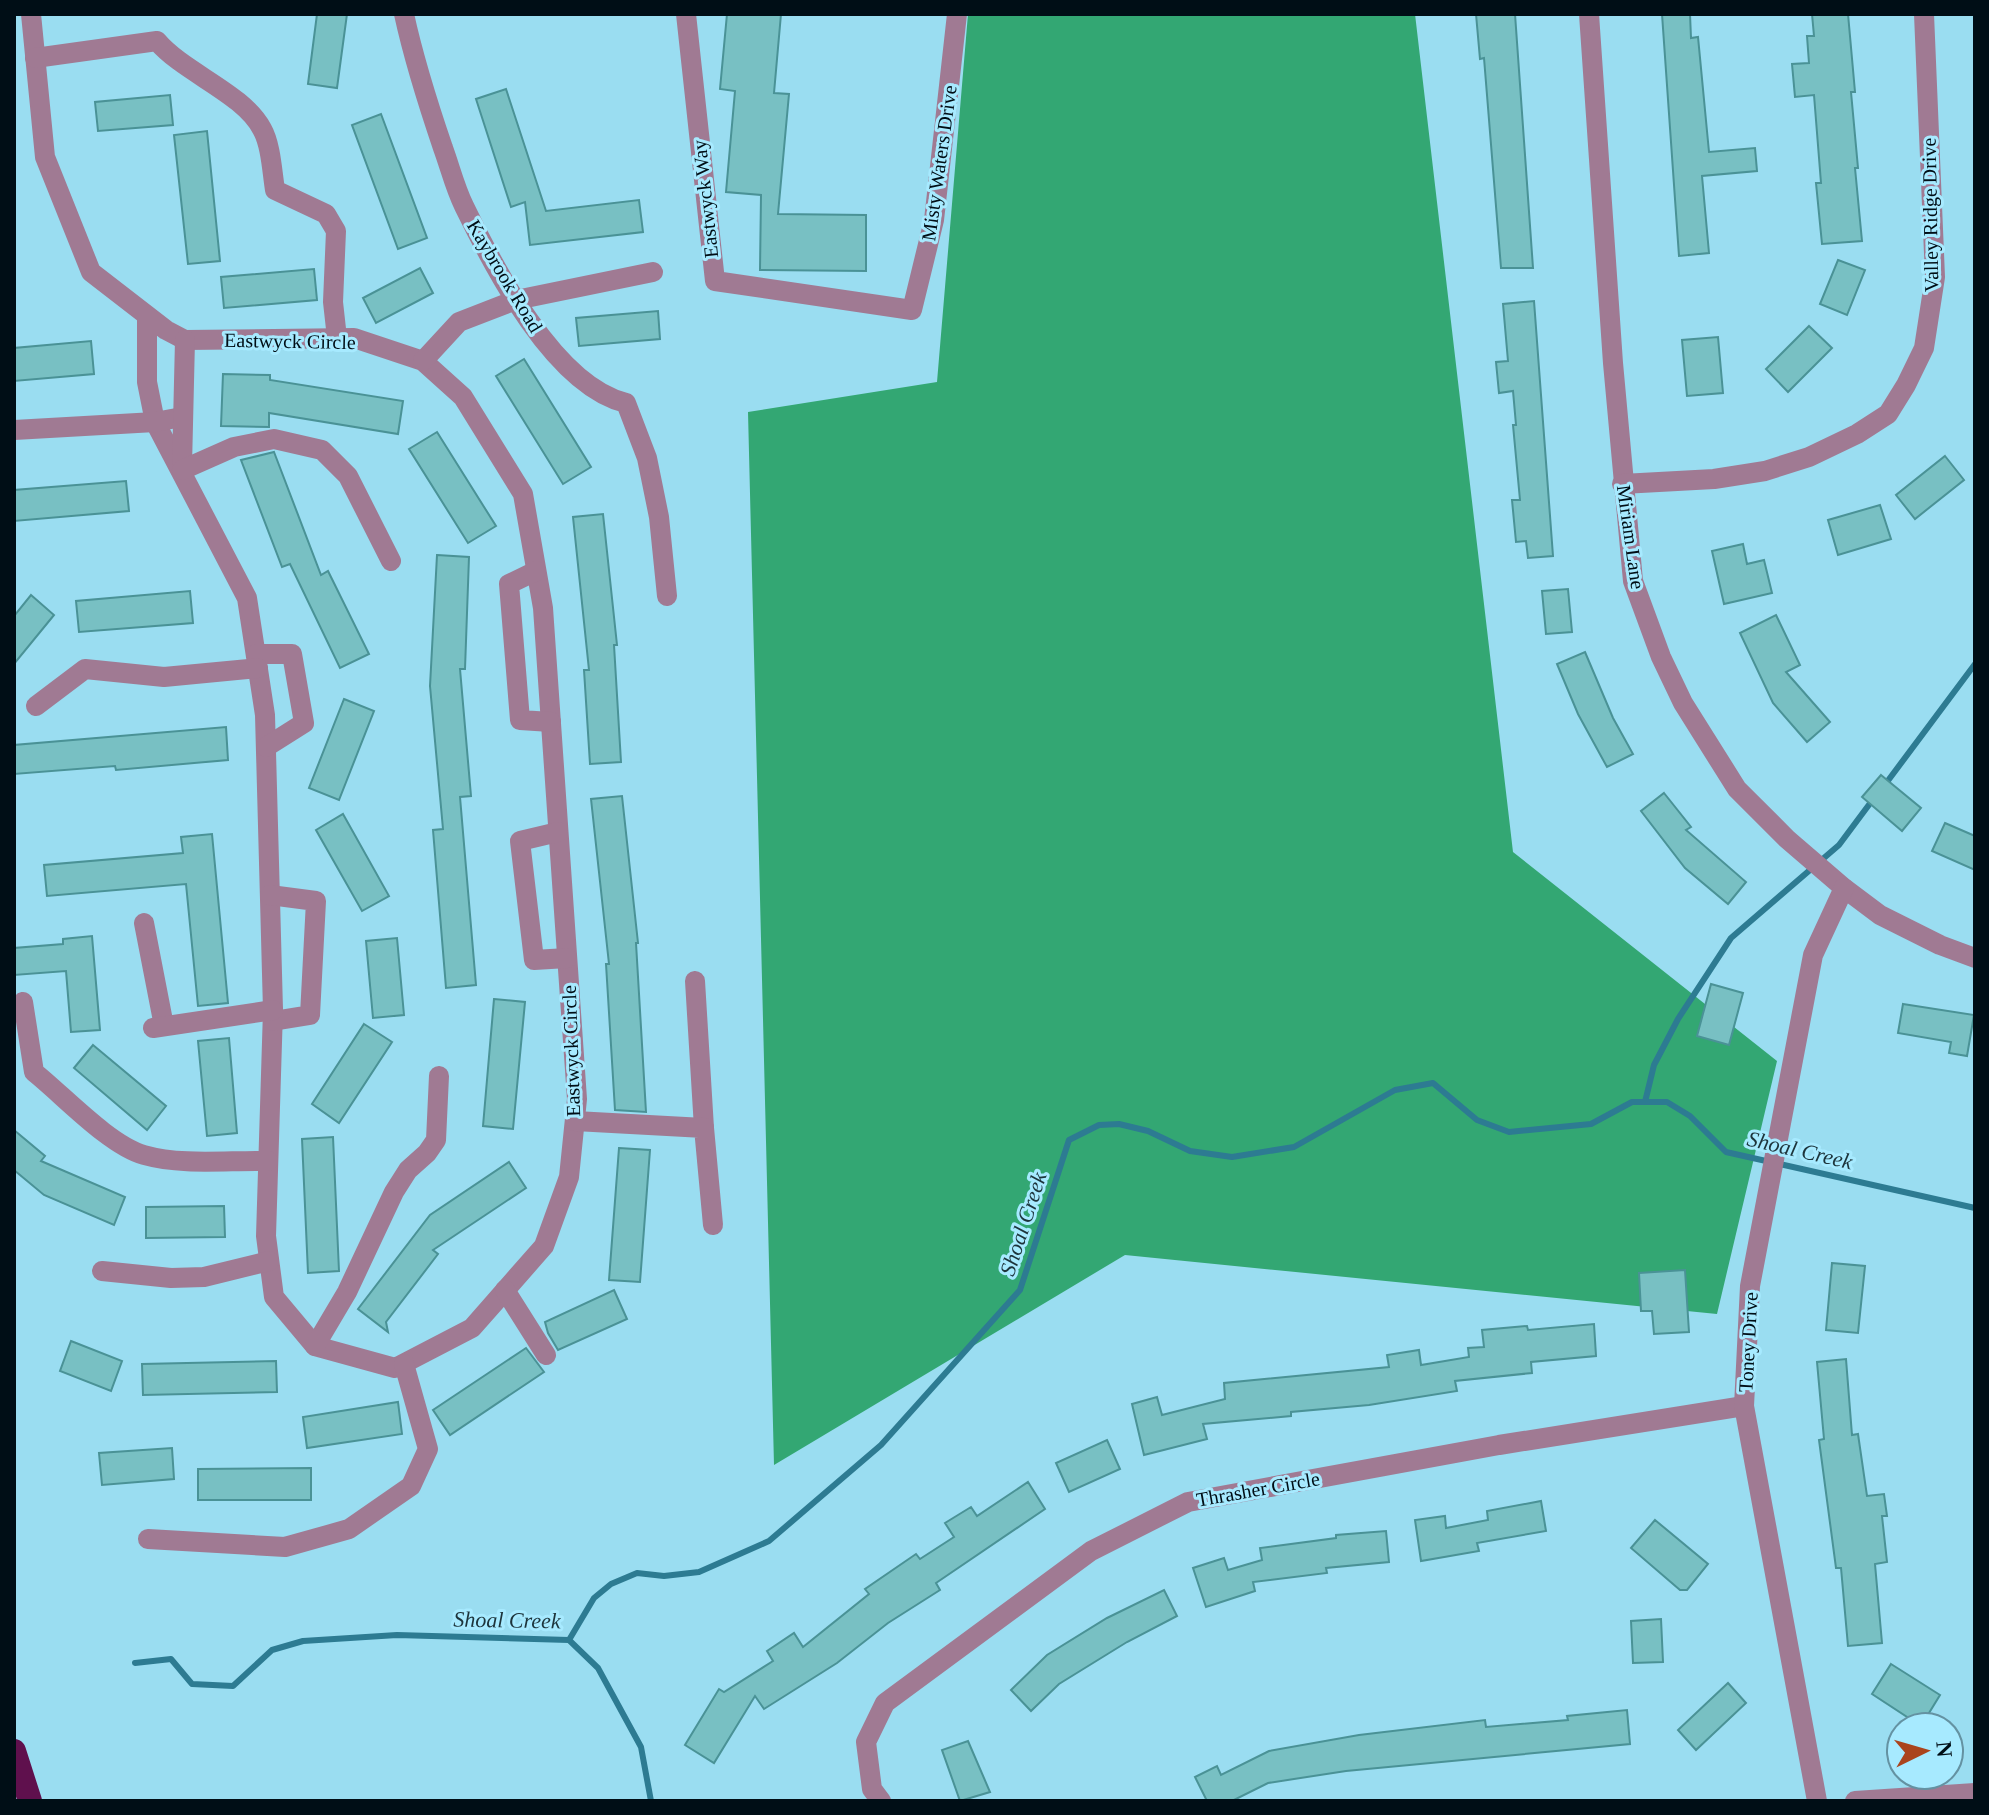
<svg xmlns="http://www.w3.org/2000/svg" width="1989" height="1815" font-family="Georgia,serif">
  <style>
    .forest { fill: #33a773 }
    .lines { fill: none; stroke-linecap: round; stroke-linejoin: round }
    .stream { stroke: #2d7b92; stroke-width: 6 }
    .building { fill: #78c0c3; stroke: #4a9296; stroke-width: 2 }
    .minor { stroke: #a07a93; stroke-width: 20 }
    .highway { stroke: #5f104d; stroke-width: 24 }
    .labels { text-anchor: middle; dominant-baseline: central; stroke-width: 6; stroke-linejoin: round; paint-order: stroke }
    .street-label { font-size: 20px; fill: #000e16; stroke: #a7eaff }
    .water-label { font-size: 22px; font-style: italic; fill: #1d343b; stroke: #a7eaff }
  </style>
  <rect width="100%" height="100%" fill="#9addf1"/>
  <polygon class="forest" points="968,14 1415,14 1513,852 1777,1061 1717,1314 1125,1255 774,1465 748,412 937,382"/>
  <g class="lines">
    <g class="stream">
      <polyline points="1884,786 1975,664"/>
      <polyline points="1645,1102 1654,1065 1678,1019 1731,938 1839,845 1874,798"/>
      <polyline points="569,1640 594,1598 611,1584 637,1573 664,1576 699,1572 769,1541 881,1445 1020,1290 1069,1140 1099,1125 1119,1124 1148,1131 1190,1151 1232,1157 1294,1147 1395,1090 1433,1083 1477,1120 1509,1132 1591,1124 1632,1102 1667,1102 1690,1116 1726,1152 1975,1208"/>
      <polyline points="569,1640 598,1668 641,1747 651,1801"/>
      <polyline points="135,1663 171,1659 192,1684 233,1686 272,1650 303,1641 397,1635 569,1640"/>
    </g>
  </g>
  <g class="building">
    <polygon points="317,14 347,14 337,88 308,84"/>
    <polygon points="727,14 781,14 774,93 789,94 778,214 866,215 866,271 760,270 761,195 726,192 735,91 720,89"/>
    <polygon points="1476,14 1515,14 1533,268 1501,268 1484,58 1480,59"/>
    <polygon points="1662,14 1690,14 1691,38 1698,37 1709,152 1755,148 1757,171 1702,176 1709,253 1679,256"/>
    <polygon points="1812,14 1848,14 1855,92 1851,92 1858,168 1855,168 1862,241 1822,244 1816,183 1821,183 1814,95 1795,97 1792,64 1809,63 1807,36 1814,36"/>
    <polygon points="506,89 546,211 639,200 643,232 530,245 525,202 511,207 476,99"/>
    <polygon points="170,95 173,125 98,131 95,102"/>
    <polygon points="381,114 427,238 398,249 352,125"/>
    <polygon points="207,131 220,261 188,264 174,135"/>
    <polygon points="1838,260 1865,270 1847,315 1820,304"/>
    <polygon points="420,268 433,293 376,323 363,298"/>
    <polygon points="314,269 317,300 224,308 221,277"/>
    <polygon points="1534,301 1553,556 1528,558 1526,541 1516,542 1512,500 1520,500 1513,425 1516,425 1513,391 1499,393 1496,362 1508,361 1503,304"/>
    <polygon points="658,311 660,339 579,346 576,318"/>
    <polygon points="1809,326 1832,348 1788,392 1766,369"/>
    <polygon points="1718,337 1723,393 1687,396 1682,340"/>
    <polygon points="91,341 94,374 14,381 14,348"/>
    <polygon points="524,359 591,467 563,484 496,376"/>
    <polygon points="223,374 270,375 270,380 403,401 398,434 269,413 269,427 221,426"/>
    <polygon points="437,432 496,526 468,543 409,449"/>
    <polygon points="274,452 321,575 328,571 369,654 340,668 290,564 282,567 241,460"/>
    <polygon points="1945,456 1964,480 1915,519 1896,495"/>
    <polygon points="126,481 129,511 14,521 14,490"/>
    <polygon points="1880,505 1891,539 1838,555 1828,520"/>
    <polygon points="603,514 617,645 614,645 621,762 590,764 584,670 589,670 573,517"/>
    <polygon points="1743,544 1747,564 1764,560 1772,593 1724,604 1712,551"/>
    <polygon points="437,555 469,557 465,669 460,669 471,796 460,797 476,985 446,988 433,830 443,829 430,686"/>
    <polygon points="1568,589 1572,632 1546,634 1542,591"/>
    <polygon points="190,591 193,623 79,632 76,601"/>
    <polygon points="31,595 54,615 14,664 14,616"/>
    <polygon points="1776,615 1800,665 1786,672 1830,722 1807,742 1773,703 1740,633"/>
    <polygon points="1585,652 1613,718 1633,754 1607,767 1578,714 1557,664"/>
    <polygon points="344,699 374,711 339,800 309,788"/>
    <polygon points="226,727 228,760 116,770 115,766 14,774 14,745"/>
    <polygon points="1881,775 1921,808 1902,831 1862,797"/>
    <polygon points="1664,793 1691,827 1686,830 1746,882 1728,904 1685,868 1641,811"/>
    <polygon points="622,796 638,943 636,943 646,1112 615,1110 606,964 609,964 591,799"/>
    <polygon points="343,814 389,896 362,911 316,830"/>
    <polygon points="1945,823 1975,836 1975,870 1932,851"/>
    <polygon points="212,834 228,1003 198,1006 186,884 47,896 44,865 183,853 181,837"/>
    <polygon points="92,936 100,1030 71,1032 66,971 14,975 14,948 63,944 63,939"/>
    <polygon points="397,938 404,1015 373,1018 366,941"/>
    <polygon points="1711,984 1743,993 1729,1045 1697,1036"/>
    <polygon points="494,999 525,1002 513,1129 483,1126"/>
    <polygon points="1903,1004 1974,1015 1967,1056 1949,1053 1951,1042 1898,1033"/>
    <polygon points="364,1024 392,1042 339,1123 312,1104"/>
    <polygon points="229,1038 237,1133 207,1136 198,1041"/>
    <polygon points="93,1045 166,1106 147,1130 74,1068"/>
    <polygon points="14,1130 45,1156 41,1161 125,1197 114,1225 44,1195 14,1170"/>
    <polygon points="333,1137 339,1271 308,1273 302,1139"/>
    <polygon points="619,1148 650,1150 640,1282 609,1280"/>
    <polygon points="509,1162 526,1188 433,1250 438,1254 386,1322 388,1332 358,1309 430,1215"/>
    <polygon points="224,1206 225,1237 146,1238 146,1207"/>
    <polygon points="1832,1263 1865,1266 1858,1333 1826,1330"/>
    <polygon points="1685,1270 1689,1332 1654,1334 1652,1311 1641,1311 1639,1273"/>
    <polygon points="614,1290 627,1319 558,1350 548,1333 545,1322"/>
    <polygon points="1594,1324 1596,1356 1531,1362 1532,1373 1455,1381 1457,1391 1369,1405 1291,1412 1291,1416 1203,1424 1207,1439 1144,1455 1132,1404 1157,1397 1162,1415 1225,1399 1224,1383 1389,1367 1387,1355 1419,1350 1421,1365 1469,1357 1468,1348 1484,1347 1482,1330 1527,1326 1528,1330"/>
    <polygon points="71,1341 122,1361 111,1391 60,1371"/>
    <polygon points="526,1348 544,1372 450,1435 433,1410"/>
    <polygon points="1846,1359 1852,1435 1858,1434 1867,1496 1884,1494 1887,1516 1882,1516 1887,1562 1875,1564 1882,1643 1848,1646 1841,1568 1836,1568 1819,1440 1824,1439 1817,1362"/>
    <polygon points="276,1361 277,1392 143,1395 142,1364"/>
    <polygon points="398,1402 402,1434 307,1448 303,1417"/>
    <polygon points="1107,1440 1120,1469 1069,1492 1056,1463"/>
    <polygon points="172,1448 174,1479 102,1485 99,1453"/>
    <polygon points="311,1468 311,1500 198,1500 198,1469"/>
    <polygon points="1028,1482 1045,1509 936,1583 940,1590 888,1623 837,1663 764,1709 755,1696 714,1763 685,1745 719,1689 724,1692 773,1661 767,1651 794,1633 803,1647 869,1594 865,1589 916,1554 920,1559 954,1537 945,1523 971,1507 977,1516"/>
    <polygon points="1541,1501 1546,1531 1477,1543 1479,1551 1421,1561 1415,1520 1445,1516 1446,1528 1488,1520 1487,1511"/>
    <polygon points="1655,1520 1708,1564 1687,1590 1680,1590 1631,1548"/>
    <polygon points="1386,1531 1389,1562 1326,1568 1327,1573 1253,1582 1255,1591 1206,1607 1193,1568 1224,1558 1228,1570 1262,1560 1260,1548 1336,1538 1336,1535"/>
    <polygon points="1164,1590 1177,1616 1127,1642 1059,1684 1031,1711 1011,1690 1047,1655 1107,1618"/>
    <polygon points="1661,1619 1663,1662 1633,1663 1631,1621"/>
    <polygon points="1891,1664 1940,1695 1921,1726 1872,1694"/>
    <polygon points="1728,1683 1746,1703 1696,1750 1678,1730"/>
    <polygon points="1627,1710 1630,1744 1346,1771 1268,1783 1232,1801 1207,1801 1195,1777 1217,1766 1221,1775 1269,1751 1359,1735 1485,1720 1486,1727 1568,1720 1567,1716"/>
    <polygon points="968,1741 990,1792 960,1801 942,1750"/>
  </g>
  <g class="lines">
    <g class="minor">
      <polyline points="31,14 45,157 91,272 166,330 185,340 354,338 423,361 463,397 523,494 543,608 577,1099 569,1177 544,1246 472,1328 395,1368 315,1346 274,1297 266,1236 273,1010 265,715 247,598 155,422 147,382 147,316"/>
      <path d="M 404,14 C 414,60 428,104 443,148 C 450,167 455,188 464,206 C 494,268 555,386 626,403 L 647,458 L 659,517 L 667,596"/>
      <polyline points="686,14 715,281 912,310 934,220 957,14"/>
      <polyline points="1589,14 1613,363 1633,581 1661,657 1683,703 1737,789 1787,839 1844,888 1880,915 1940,945 1975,958"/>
      <path d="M 35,58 L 157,41 C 184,73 243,93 262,129 C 271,145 272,171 275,190 L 326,214 L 336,231 L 333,302 L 337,338"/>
      <polyline points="423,361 459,322 516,300 653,272"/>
      <polyline points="14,430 155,422 182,417"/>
      <polyline points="182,466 185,340"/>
      <polyline points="182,470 234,447 274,439 322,450 348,476 391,561"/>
      <polyline points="1622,484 1714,479 1765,471 1809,457 1857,434 1888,414 1906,385 1924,348 1935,277 1924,14"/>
      <polyline points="536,571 509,584 520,720 551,722"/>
      <polyline points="256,654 292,654 304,723 266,747"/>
      <polyline points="36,706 85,669 164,677 258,668"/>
      <polyline points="558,832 520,841 534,960 567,958"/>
      <polyline points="270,895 316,901 310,1015 273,1021"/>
      <polyline points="144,923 164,1026"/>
      <polyline points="695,981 704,1128"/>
      <path d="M 23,1002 L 34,1072 C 64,1096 109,1145 144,1155 C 183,1166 228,1160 268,1161"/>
      <polyline points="153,1028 273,1010"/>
      <polyline points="575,1121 704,1128 713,1225"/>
      <polyline points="102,1271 171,1278 204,1277 269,1261"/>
      <polyline points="505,1290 546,1355"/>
      <polyline points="315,1346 347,1292 394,1192 408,1170 427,1153 436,1140 439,1076"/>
      <polyline points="148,1539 285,1547 349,1529 411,1486 428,1449 404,1364"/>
      <polyline points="881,1801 872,1789 866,1742 885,1703 1091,1551 1188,1502 1499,1445 1744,1406"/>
      <polyline points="1817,1801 1744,1406 1750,1286 1813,955 1844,888"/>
      <polyline points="1855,1801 1975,1793"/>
    </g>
    <polyline class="highway" points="14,1751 30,1801"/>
  </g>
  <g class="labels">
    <g class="street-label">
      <text transform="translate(939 163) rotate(-82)">Misty Waters Drive</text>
      <text transform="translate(705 199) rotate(-96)">Eastwyck Way</text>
      <text transform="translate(1930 215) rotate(-91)">Valley Ridge Drive</text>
      <text transform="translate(505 276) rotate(59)">Kaybrook Road</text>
      <text transform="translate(290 341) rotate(1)">Eastwyck Circle</text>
      <text transform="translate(1631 537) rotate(82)">Miriam Lane</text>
      <text transform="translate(571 1051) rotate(-92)">Eastwyck Circle</text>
      <text transform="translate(1748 1342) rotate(-87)">Toney Drive</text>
      <text transform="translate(1258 1489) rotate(-10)">Thrasher Circle</text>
    </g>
    <g class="water-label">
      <text transform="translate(1800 1150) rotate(13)">Shoal Creek</text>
      <text transform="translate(1023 1224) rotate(-72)">Shoal Creek</text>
      <text transform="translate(507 1620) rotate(1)">Shoal Creek</text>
    </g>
  </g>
  <rect width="1989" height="1815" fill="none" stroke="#000e16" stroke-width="32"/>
  <g transform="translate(1925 1751) rotate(85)"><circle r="38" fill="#a7eaff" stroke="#6492a2" stroke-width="2"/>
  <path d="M0-6L14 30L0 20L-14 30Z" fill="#aa441d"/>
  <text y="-12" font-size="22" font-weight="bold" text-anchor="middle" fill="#000e16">N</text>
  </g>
</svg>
